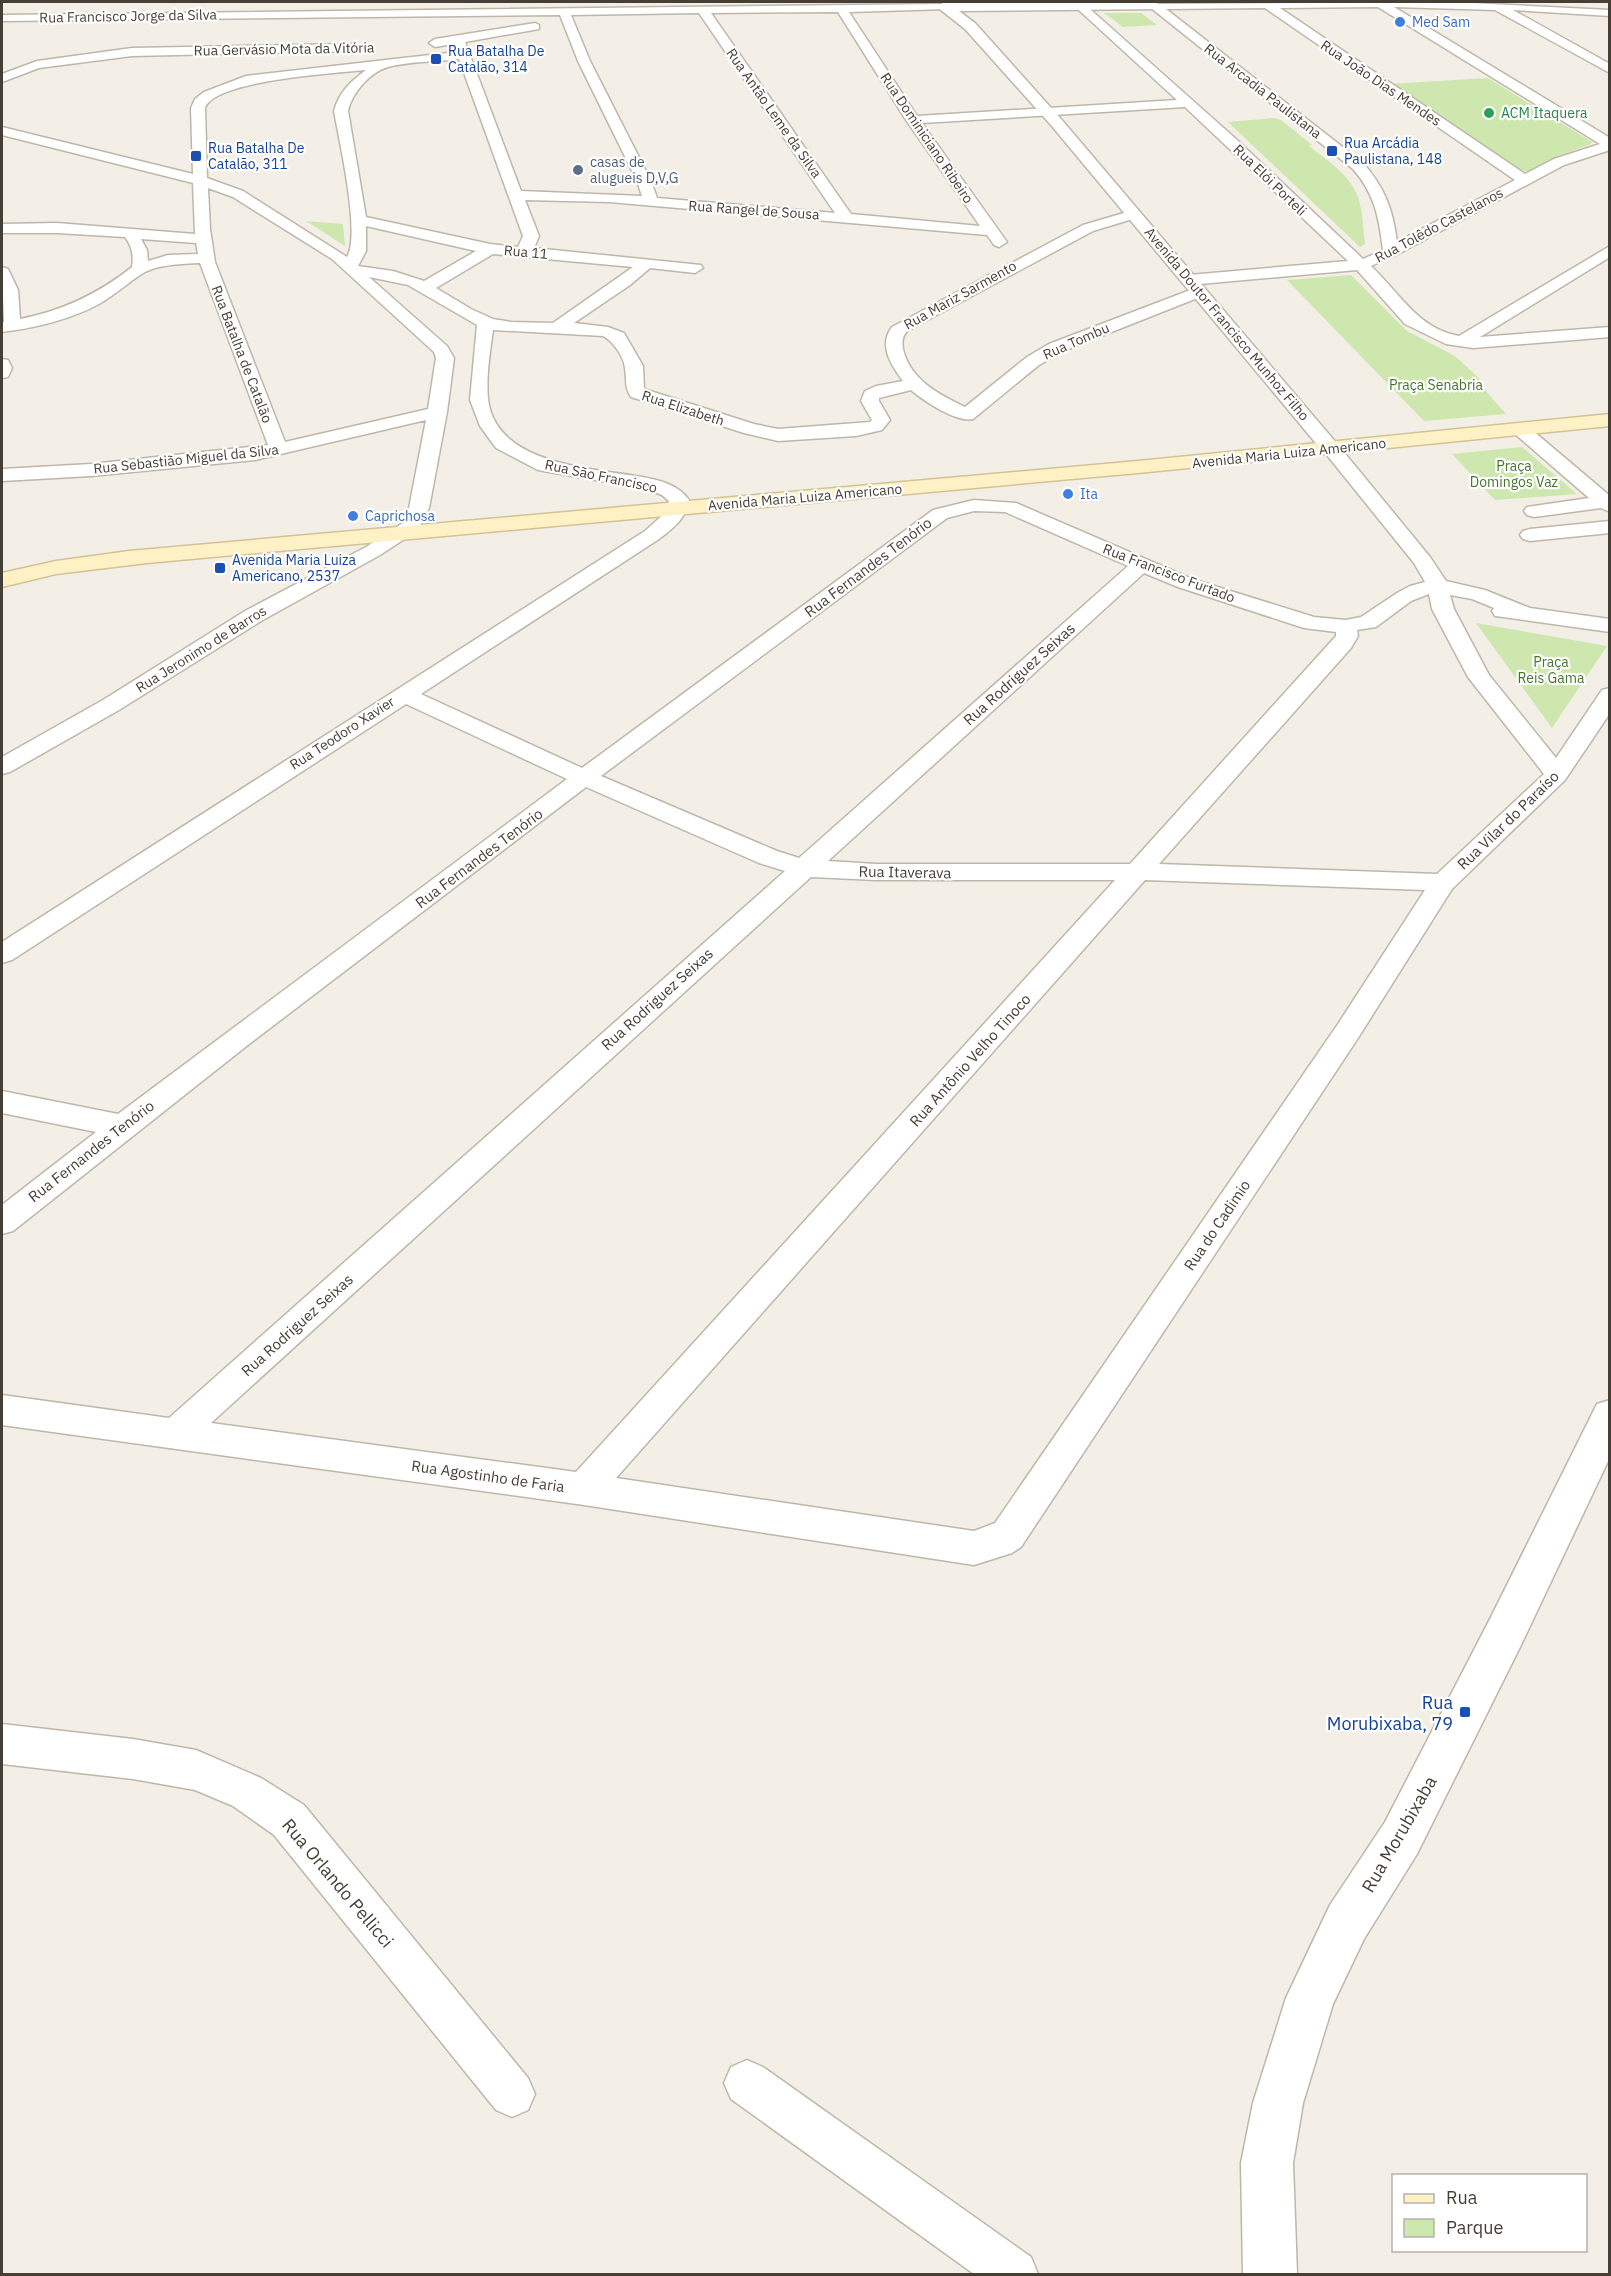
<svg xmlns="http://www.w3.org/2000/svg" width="1611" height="2276" font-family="'IBM Plex Sans',sans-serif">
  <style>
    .green { fill: #cde7af }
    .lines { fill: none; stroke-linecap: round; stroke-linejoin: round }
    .minor-casing { stroke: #beb7a9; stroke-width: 3 }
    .tertiary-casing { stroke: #beb7a9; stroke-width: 3 }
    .secondary-casing { stroke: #d2c397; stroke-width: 3 }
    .minor { fill: #fff; fill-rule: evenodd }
    .tertiary { fill: #fff; fill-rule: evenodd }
    .secondary { fill: #fef1c5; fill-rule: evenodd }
    .shop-dot { fill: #3f7fe0; stroke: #fff; stroke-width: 2 }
    .transit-dot { fill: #1a4fb4; stroke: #fff; stroke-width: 2 }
    .leisure-dot { fill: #2e9e5b; stroke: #fff; stroke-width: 2 }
    .service-dot { fill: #5c6f8a; stroke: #fff; stroke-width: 2 }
    .labels { text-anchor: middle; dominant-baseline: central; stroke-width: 4.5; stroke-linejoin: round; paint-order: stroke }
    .far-street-label { font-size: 14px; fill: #463f35; stroke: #fff }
    .far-shop-label { font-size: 14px; fill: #366cbe; stroke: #fff; text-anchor: start }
    .far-transit-label { font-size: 14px; fill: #164399; stroke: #fff; text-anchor: start }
    .far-leisure-label { font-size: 14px; fill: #27864d; stroke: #fff; text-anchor: start }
    .far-service-label { font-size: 14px; fill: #4e5e75; stroke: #fff; text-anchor: start }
    .far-park-label { font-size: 14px; fill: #46762a; stroke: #fff }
    .street-label { font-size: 15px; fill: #463f35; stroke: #fff }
    .near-transit-label { font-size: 18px; fill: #164399; stroke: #fff; text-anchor: end }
    .near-street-label { font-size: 18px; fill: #463f35; stroke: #fff }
  </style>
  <rect width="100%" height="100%" fill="#f3efe6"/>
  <g class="green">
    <polygon points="1104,13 1141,13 1157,25 1123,27"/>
    <polygon points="1488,78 1592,142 1591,144 1561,155 1530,172 1515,168 1389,84"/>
    <path d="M 1274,118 L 1281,120 L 1312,145 L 1309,146 C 1326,159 1350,175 1358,197 C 1363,212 1363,229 1365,244 L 1360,247 L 1228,122 Z"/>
    <polygon points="306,221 343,224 345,246"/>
    <polygon points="1351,275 1407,331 1455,356 1481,380 1477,381 1506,414 1424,421 1287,280"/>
    <polygon points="1522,447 1577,494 1495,500 1452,454"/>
    <polygon points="1476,623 1607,646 1552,728"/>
  </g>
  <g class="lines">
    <g class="minor-casing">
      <g id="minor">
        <path d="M 1070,2 L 1082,2 L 1236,139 L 1363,259 L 1383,250 C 1379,218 1375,194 1353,169 L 1151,8 L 1151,4 L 1452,2 L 1610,10 L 1610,16 L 1513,10 L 1610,64 L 1610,73 L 1495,10 L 1394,7 L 1610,138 L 1610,150 L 1564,165 L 1396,255 L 1371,266 C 1399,292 1418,329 1459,336 L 1610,246 L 1610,257 L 1480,337 L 1610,327 L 1610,337 L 1473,348 L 1446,344 L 1405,324 L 1357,270 L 1189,285 L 1183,283 L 1181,280 L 1183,277 L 1189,275 L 1348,261 L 1185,107 L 922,123 L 1007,242 L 999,247 L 994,245 L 987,235 L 609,202 L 525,200 L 539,236 L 534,248 L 701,265 L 703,268 L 695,273 L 650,268 L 630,285 L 574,323 L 608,327 L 624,333 L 643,366 L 644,389 L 754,424 L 778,429 L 870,422 L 872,420 L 861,401 L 865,391 L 876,386 L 903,381 C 891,365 878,345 892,327 L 1083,225 L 1134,210 L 1141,214 L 1139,217 L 1093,231 L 907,331 C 902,337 902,342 903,349 C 910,380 940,395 965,407 L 1027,357 L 1049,344 L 1193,289 L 1205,289 L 1207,292 L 1205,295 L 1061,352 L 1039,365 L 973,419 C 957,423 924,401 911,390 L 879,398 L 879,401 L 890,420 L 882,430 L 856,436 L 778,441 L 744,433 L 631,397 C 624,386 627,380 625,368 C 624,357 613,341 603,336 L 493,330 C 490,352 486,376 488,399 C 495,463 587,468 636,476 C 655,479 677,483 689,500 C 687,518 672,529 659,539 L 421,694 L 582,768 L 933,510 L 974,500 L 1016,503 L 1192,579 L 1314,617 L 1346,620 L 1361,617 L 1397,593 L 1410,586 L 1425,582 L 1414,563 L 1322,449 L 1324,445 L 1338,445 L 1430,557 L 1446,581 L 1485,590 L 1530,608 L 1610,619 L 1610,632 L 1503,617 L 1495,616 L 1492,611 L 1494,608 L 1472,599 L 1450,595 L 1454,609 L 1489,675 L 1556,758 L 1602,690 L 1610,688 L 1610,713 L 1565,780 L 1452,889 L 1358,1038 L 1021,1547 L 1012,1553 L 974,1565 L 584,1505 L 2,1425 L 2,1395 L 169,1418 L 785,871 L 759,863 L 586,787 L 244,1048 L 13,1231 L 2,1234 L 2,1205 L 96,1132 L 2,1113 L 2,1091 L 118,1114 L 567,779 L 406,704 L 12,960 L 2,963 L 2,942 L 645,531 L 666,512 L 669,501 L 662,495 L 646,489 L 538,470 L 496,448 L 480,426 L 470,400 L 477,325 L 408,285 L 369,277 L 447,346 L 454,358 L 447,412 L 429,508 L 418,530 L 380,555 L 261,621 L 119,710 L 10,772 L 2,774 L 2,757 L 103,700 L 245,611 L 366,547 L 403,523 L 409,508 L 426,420 L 255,460 L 91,476 L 2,481 L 2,469 L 91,464 L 268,445 L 200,263 C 181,264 162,264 145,272 C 131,280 115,295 99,304 C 69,320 35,328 2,332 L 2,322 L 4,322 L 2,267 L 8,269 L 18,290 L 20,319 C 62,311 98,294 132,267 C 134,256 132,246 125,237 L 57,233 L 2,233 L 2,224 L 57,223 L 195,234 L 193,183 L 2,135 L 2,127 L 193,174 L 191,108 L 195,99 L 204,92 L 246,76 L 456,52 L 453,44 L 435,47 L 429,43 L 435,39 L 535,23 L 539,25 L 539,29 L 465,42 L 521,191 L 642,196 L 637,181 L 578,61 L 560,15 L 2,21 L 2,15 L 943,4 L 949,7 L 947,9 L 849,12 L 917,116 L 1177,100 ZM 1378,7 L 1600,144 L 1554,159 L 1525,174 L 1280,8 ZM 1265,8 L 1515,180 L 1397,242 C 1393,210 1385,188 1363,163 L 1166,9 ZM 838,12 L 906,120 L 980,226 L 851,214 L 711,13 ZM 699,13 L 835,213 L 657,198 L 651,181 L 590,61 L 571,15 ZM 459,59 L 523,236 L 518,247 L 490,244 L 366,217 L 348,111 C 352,93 370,72 388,67 C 410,61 436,62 459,59 ZM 366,70 C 351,81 339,92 334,111 C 339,140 361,234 347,257 L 243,191 L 207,178 L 205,108 C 214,80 337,73 366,70 ZM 208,188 L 233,197 L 332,259 L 434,352 L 436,358 L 428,409 L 285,442 L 215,262 L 210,229 ZM 366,226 L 476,251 L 424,281 L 393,271 L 358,266 L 366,251 ZM 141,239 L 196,243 L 198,254 L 168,255 L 148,261 L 147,250 ZM 493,254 L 633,267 L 553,323 L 511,322 L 493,319 L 471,309 L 436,288 ZM 974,511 L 1005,512 L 1128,566 L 799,858 L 777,851 L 601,776 L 947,518 ZM 1144,573 L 1178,587 L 1304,628 L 1336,632 L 1336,636 L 1130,864 L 876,864 L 828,861 ZM 1429,594 L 1432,609 L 1468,677 L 1544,774 L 1437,874 L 1159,864 L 1351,648 L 1358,636 L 1357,630 L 1376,627 L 1411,601 ZM 811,877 L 876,880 L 1115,880 L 576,1472 L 211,1423 ZM 1145,880 L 1425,890 L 1338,1024 L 995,1523 L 974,1531 L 616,1478 Z"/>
        <polygon points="351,44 355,45 355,51 132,56 39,68 2,82 2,74 37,61 132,48"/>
        <polygon points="2,359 8,360 12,368 8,377 2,378"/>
        <polygon points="1520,424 1526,425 1610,496 1610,512 1601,508 1534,517 1527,515 1524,511 1527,507 1589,498 1514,433 1511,429 1514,425"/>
        <polygon points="1610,521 1610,533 1530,541 1523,539 1520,535 1523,531 1530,529"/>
        <polygon points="2,1724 133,1739 196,1750 261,1778 304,1805 528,2078 535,2094 528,2110 512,2117 496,2110 274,1835 233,1806 195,1790 133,1779 2,1764"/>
        <polygon points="747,2060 763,2067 1031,2257 1038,2274 974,2274 731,2099 724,2083 731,2067"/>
      </g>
    </g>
    <g class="tertiary-casing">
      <g id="tertiary">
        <polygon points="1155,2 1161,6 1159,9 959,11 975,23 1061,119 1338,445 1341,449 1338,453 1331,455 1324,453 1051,125 965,29 937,7 943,3"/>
        <polygon points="1610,1400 1610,1457 1521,1645 1417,1854 1364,1939 1333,2004 1303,2103 1293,2163 1297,2274 1243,2274 1241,2163 1253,2103 1286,1998 1330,1905 1385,1822 1491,1617 1597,1404"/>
      </g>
    </g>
    <g class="secondary-casing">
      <polygon id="secondary" points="1610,414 1610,426 1138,473 147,563 56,574 2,587 2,573 56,561 129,551 1138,461"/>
    </g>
    <use href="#minor" class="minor"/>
    <use href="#tertiary" class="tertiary"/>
    <use href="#secondary" class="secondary"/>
  </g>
  <g class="shop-dot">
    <circle cx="1400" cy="22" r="6"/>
    <circle cx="1068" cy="494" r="6"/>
    <circle cx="353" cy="516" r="6"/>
  </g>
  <g class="transit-dot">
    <rect x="430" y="53" width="12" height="12" rx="3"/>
    <rect x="1326" y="145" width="12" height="12" rx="3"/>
    <rect x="190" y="150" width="12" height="12" rx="3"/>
    <rect x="214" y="562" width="12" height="12" rx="3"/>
    <rect x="1459" y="1706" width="12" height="12" rx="3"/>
  </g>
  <circle class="leisure-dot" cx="1489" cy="113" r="6"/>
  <circle class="service-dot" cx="578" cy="170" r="6"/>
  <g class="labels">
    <g class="far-street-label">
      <text transform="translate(128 16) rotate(-1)">Rua Francisco Jorge da Silva</text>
      <text transform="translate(284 49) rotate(-1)">Rua Gervásio Mota da Vitória</text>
      <text transform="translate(1381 83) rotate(34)">Rua João Dias Mendes</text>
      <text transform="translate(1263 91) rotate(38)">Rua Arcadia Paulistana</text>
      <text transform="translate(774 113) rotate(55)">Rua Antão Leme da Silva</text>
      <text transform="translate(927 138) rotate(56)">Rua Dominiciano Ribeiro</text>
      <text transform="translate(1270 180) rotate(44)">Rua Elói Porteli</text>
      <text transform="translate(754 210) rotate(4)">Rua Rangel de Sousa</text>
      <text transform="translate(1439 225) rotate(-28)">Rua Tolêdo Castelanos</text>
      <text transform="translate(526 252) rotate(5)">Rua 11</text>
      <text transform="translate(960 295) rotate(-29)">Rua Mariz Sarmento</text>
      <text transform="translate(1227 324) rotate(50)">Avenida Doutor Francisco Munhoz Filho</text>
      <text transform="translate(1076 341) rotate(-24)">Rua Tombu</text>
      <text transform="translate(242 354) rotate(69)">Rua Batalha de Catalão</text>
      <text transform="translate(683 408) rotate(18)">Rua Elizabeth</text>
      <text transform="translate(1289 453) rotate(-6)">Avenida Maria Luiza Americano</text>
      <text transform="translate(186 459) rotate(-6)">Rua Sebastião Miguel da Silva</text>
      <text transform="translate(601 476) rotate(12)">Rua São Francisco</text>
      <text transform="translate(805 497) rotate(-5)">Avenida Maria Luiza Americano</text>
      <text transform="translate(1169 573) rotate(21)">Rua Francisco Furtado</text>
      <text transform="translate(201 649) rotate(-32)">Rua Jeronimo de Barros</text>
      <text transform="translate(342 733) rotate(-33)">Rua Teodoro Xavier</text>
    </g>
    <g class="far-shop-label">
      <text x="1412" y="22">Med Sam</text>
      <text x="1080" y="494">Ita</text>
      <text x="365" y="516">Caprichosa</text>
    </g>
    <g class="far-transit-label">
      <text x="448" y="51">Rua Batalha De<tspan x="448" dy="16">Catalão, 314</tspan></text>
      <text x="1344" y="143">Rua Arcádia<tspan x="1344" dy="16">Paulistana, 148</tspan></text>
      <text x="208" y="148">Rua Batalha De<tspan x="208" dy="16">Catalão, 311</tspan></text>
      <text x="232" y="560">Avenida Maria Luiza<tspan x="232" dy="16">Americano, 2537</tspan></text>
    </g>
    <g class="far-leisure-label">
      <text x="1501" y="113">ACM Itaquera</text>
    </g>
    <g class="far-service-label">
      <text x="590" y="162">casas de<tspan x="590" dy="16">alugueis D,V,G</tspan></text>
    </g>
    <g class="far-park-label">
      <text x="1436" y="385">Praça Senabria</text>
      <text x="1514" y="466">Praça<tspan x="1514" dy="16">Domingos Vaz</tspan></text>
      <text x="1551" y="662">Praça<tspan x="1551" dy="16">Reis Gama</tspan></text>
    </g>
    <g class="street-label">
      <text transform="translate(868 567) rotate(-37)">Rua Fernandes Tenório</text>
      <text transform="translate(1019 674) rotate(-42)">Rua Rodriguez Seixas</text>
      <text transform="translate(1508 820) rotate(-44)">Rua Vilar do Paraíso</text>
      <text transform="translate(479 858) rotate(-37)">Rua Fernandes Tenório</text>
      <text transform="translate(905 872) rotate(1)">Rua Itaverava</text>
      <text transform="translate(657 999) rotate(-42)">Rua Rodriguez Seixas</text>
      <text transform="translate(970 1060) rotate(-48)">Rua Antônio Velho Tinoco</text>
      <text transform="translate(91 1151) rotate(-38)">Rua Fernandes Tenório</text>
      <text transform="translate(1217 1225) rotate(-56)">Rua do Cadimio</text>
      <text transform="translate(297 1325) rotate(-42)">Rua Rodriguez Seixas</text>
      <text transform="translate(488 1476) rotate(8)">Rua Agostinho de Faria</text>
    </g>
    <g class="near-transit-label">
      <text x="1453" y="1702">Rua<tspan x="1453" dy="21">Morubixaba, 79</tspan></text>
    </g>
    <g class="near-street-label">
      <text transform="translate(1399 1834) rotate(-60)">Rua Morubixaba</text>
      <text transform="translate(338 1883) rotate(50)">Rua Orlando Pellicci</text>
    </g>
  </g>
  <rect width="1611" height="2276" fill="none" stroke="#463f35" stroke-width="6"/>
  <rect x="1392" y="2174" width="195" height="78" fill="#ffffff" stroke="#b5b2ae" stroke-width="1.5"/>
  <rect x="1404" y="2194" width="30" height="9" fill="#fef1c5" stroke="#b5b2ae" stroke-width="1.5"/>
  <text x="1446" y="2204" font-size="18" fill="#463f35">Rua</text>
  <rect x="1404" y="2219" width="30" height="18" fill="#cde7af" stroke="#b5b2ae" stroke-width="1.5"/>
  <text x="1446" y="2234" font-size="18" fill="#463f35">Parque</text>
</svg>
